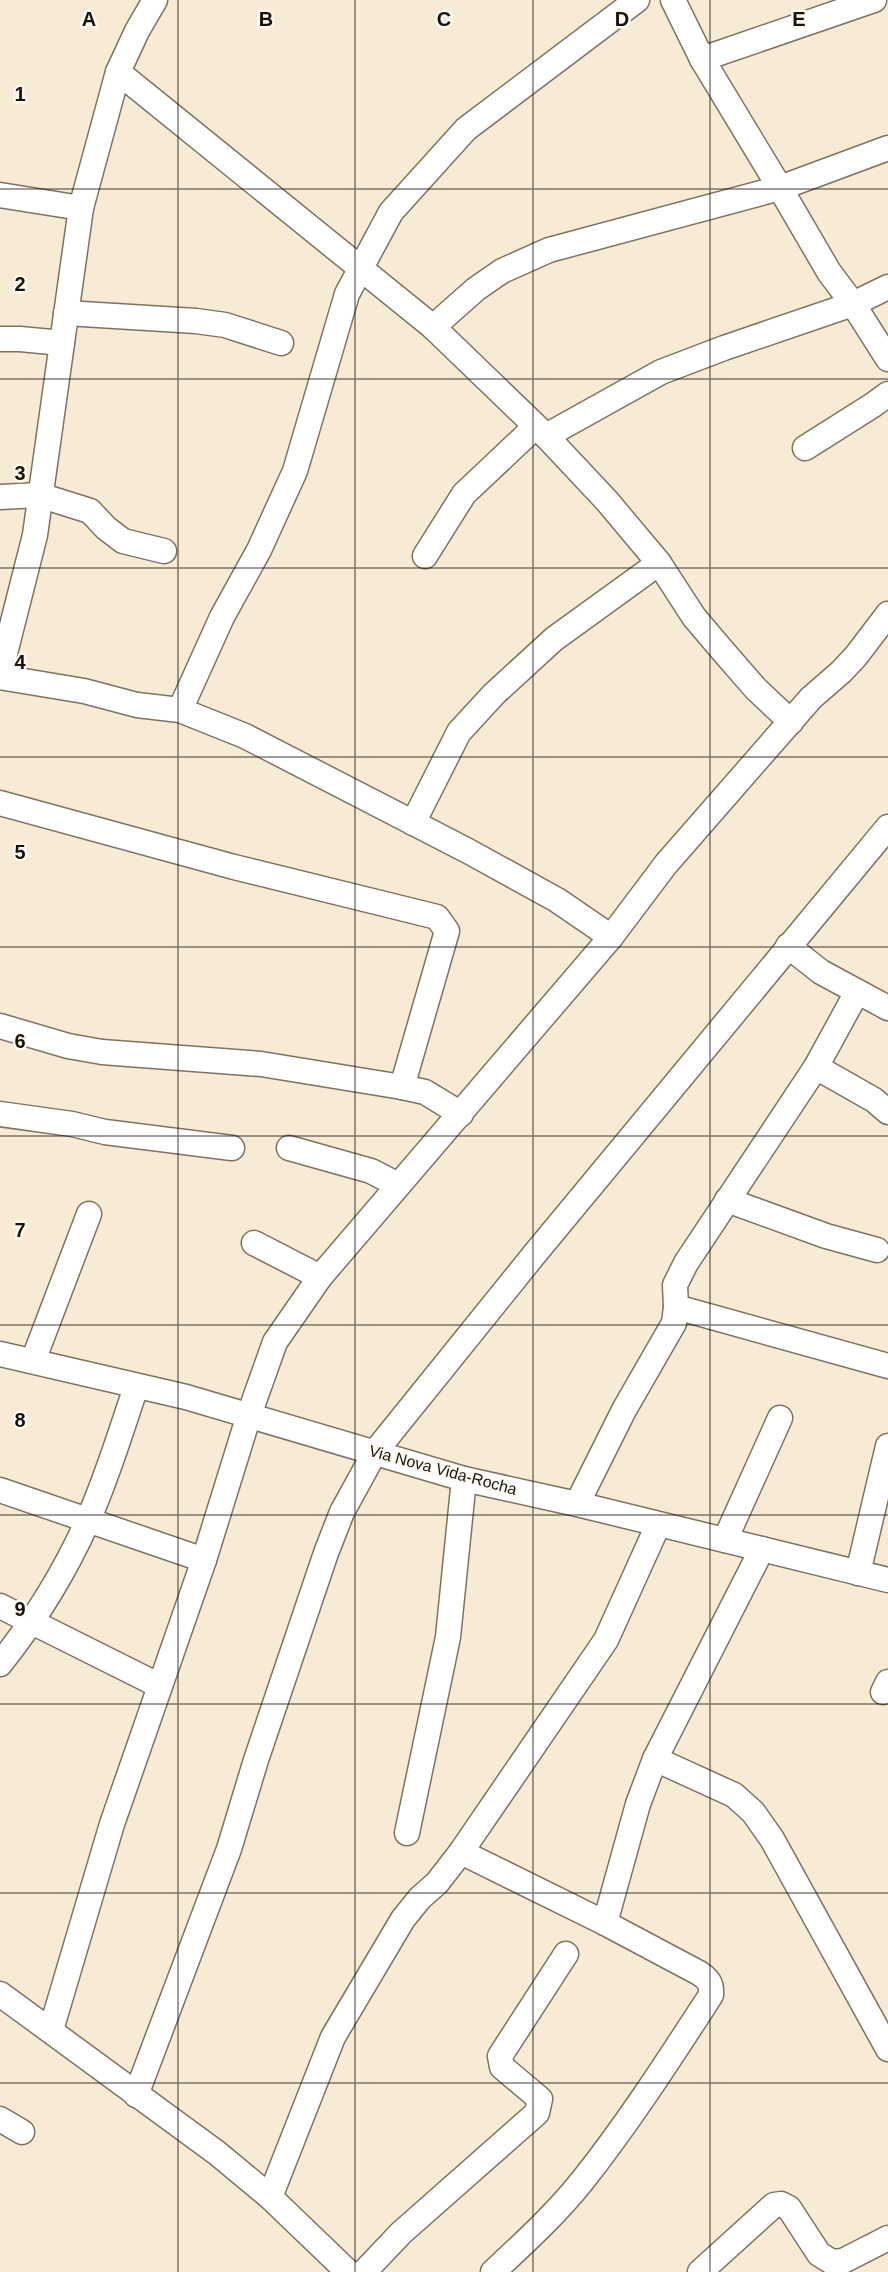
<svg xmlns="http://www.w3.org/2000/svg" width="888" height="2272" font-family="Arial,sans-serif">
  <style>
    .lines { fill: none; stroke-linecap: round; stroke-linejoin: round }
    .minor-casing { stroke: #7d7360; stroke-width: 27 }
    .minor { stroke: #fff; stroke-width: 24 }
    .grid { fill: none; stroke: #17130c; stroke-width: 1.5; stroke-opacity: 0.55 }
    .labels { text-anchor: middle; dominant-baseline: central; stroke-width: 5; stroke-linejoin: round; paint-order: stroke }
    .street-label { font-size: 16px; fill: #17130c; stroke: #fef9f1 }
    .grid-label { font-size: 20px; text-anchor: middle; font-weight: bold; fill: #17130c; stroke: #fef9f1; stroke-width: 5; stroke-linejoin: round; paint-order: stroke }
  </style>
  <rect width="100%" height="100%" fill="#f7ebd6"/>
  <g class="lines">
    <g class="minor-casing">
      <g id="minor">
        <polyline points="673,0 702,59 780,188 829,272 853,304 888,359"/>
        <polyline points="702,59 874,0"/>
        <polyline points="118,72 433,327 546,436 607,501 659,563 694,617 722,650 756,689 791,722"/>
        <polyline points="0,195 81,208"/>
        <polyline points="66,313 196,321 225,325 281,343"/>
        <polyline points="433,327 476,289 502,271 549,250 780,188 888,148"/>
        <polyline points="0,339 20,339 62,343"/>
        <polyline points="546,436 661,372 724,348 853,304 888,287"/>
        <polyline points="805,448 873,405 888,394"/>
        <polyline points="0,497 39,495 90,511 106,528 123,541 164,551"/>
        <polyline points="425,556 464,494 535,427"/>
        <polyline points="0,673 35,535 81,208 118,72 137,31 155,0"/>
        <polyline points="0,677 84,691 137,705 180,710 245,736 468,851 557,900 611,937"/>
        <polyline points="180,710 222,617 259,550 295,471 347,294 391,212 466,129 637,0"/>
        <polyline points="0,803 234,867 437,917 447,931 402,1087"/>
        <polyline points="413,823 459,732 494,694 554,639 659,563"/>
        <polyline points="788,946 821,972 888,1008"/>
        <polyline points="0,1026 68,1046 102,1052 261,1064 402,1087 425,1092 461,1114"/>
        <polyline points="816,1067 874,1100 888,1112"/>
        <polyline points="0,1114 72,1124 105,1132 232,1148"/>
        <polyline points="289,1148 371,1171 398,1185"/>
        <polyline points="727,1200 826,1236 877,1250"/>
        <polyline points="254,1243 320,1277"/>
        <polyline points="676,1307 888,1366"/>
        <polyline points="0,1354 186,1397 464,1479 577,1504 888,1580"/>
        <polyline points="33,1361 89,1214"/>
        <polyline points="0,1490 204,1560"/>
        <polyline points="577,1504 624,1410 674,1323 676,1307 675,1285 686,1263 816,1067 857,992"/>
        <polyline points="725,1540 780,1418"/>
        <polyline points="858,1573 888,1446"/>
        <polyline points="0,1606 160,1686"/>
        <path d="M 0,1664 C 35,1620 65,1572 88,1520 C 107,1478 121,1431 136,1387"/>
        <polyline points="883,1692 888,1682"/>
        <polyline points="655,1759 734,1795 753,1812 772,1839 888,2049"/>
        <polyline points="407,1833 448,1637 464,1479"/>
        <path d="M 461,1852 L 605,1923 L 699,1973 C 708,1979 712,1983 711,1995 C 670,2058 629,2122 583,2180 C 556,2214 524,2243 493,2272"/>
        <polyline points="605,1923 638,1804 655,1759 762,1549"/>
        <polyline points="0,1994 217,2153 270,2197 348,2272"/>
        <polyline points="51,2030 112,1824 204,1560 249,1415 275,1342 320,1277 611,937 666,864 811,698 841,672 856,656 888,614"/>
        <polyline points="136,2095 229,1849 256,1760 326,1553 342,1512 375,1452 533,1256 888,827"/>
        <polyline points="0,2119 22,2132"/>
        <polyline points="270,2197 333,2037 403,1919 420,1898 437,1883 461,1852 606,1640 658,1525"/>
        <polyline points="364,2272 401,2233 537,2113 540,2099 502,2067 500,2056 566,1954"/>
        <polyline points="700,2272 774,2205 781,2204 789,2208 819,2254 832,2262 843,2261 888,2238"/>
      </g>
    </g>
    <use href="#minor" class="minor"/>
  </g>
  <path class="grid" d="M 178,0 L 178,2272M 355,0 L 355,2272M 533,0 L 533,2272M 710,0 L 710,2272M 0,189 L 888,189M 0,379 L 888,379M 0,568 L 888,568M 0,757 L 888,757M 0,947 L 888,947M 0,1136 L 888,1136M 0,1325 L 888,1325M 0,1515 L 888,1515M 0,1704 L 888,1704M 0,1893 L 888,1893M 0,2083 L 888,2083"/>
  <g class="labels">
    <g class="street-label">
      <text transform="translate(443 1470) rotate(15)">Via Nova Vida-Rocha</text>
    </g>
  </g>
  <g class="grid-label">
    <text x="89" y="26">A</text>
    <text x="266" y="26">B</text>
    <text x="444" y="26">C</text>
    <text x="622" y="26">D</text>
    <text x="799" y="26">E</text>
    <text x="20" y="101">1</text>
    <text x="20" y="291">2</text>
    <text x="20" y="480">3</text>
    <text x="20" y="669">4</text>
    <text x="20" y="859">5</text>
    <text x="20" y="1048">6</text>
    <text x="20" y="1237">7</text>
    <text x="20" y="1427">8</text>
    <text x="20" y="1616">9</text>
  </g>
</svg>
